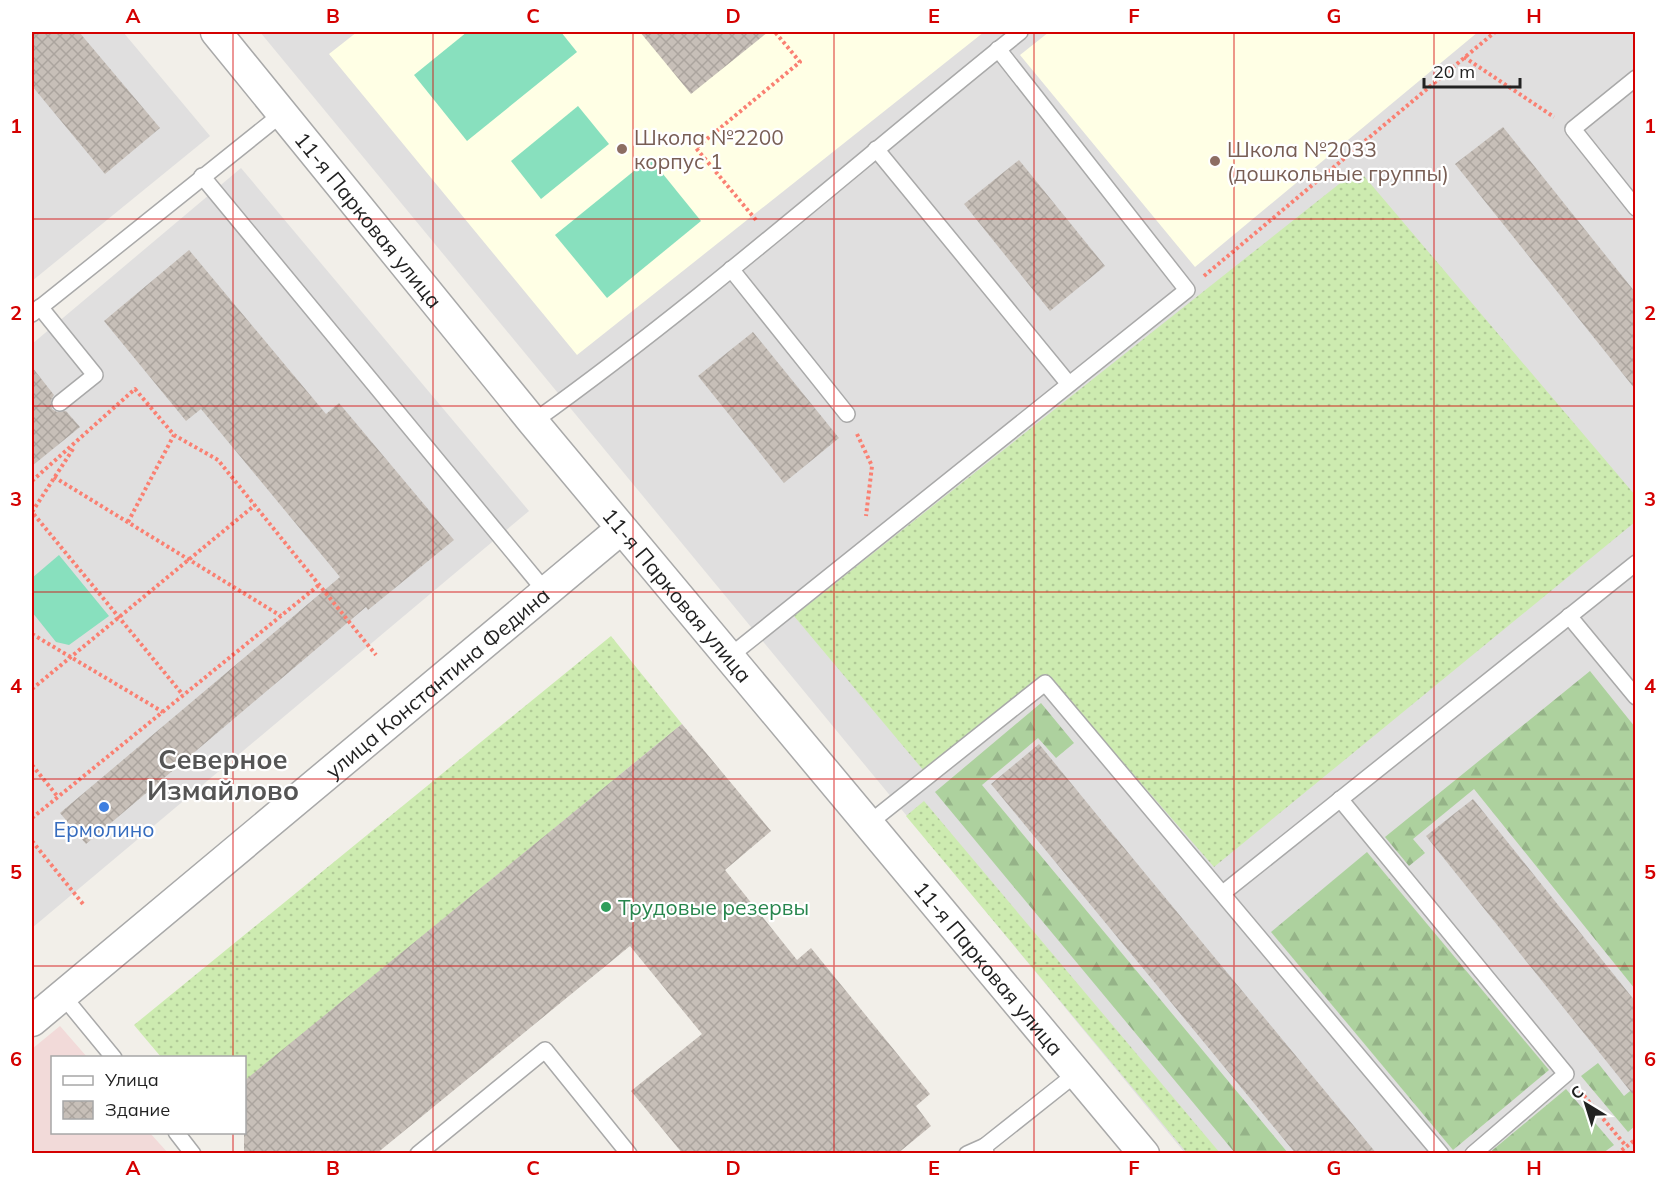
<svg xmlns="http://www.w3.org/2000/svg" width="1667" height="1185" font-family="Mulish,sans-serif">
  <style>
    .residential { fill: #e0dfdf }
    .commercial { fill: #f2dad9 }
    .education { fill: #ffffe5 }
    .grass { fill: url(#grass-dots) }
    .forest { fill: url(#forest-firs) }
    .pitch { fill: #88e0be }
    .building { fill: url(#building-cross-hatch) }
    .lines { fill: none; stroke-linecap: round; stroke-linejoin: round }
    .service-casing { stroke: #a9a9a9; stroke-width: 18 }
    .minor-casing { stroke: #a9a9a9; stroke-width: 33 }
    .path { stroke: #fa8072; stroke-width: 4; stroke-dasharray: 3 3; stroke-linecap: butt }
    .service { stroke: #fff; stroke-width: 15 }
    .minor { stroke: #fff; stroke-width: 30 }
    .grid { fill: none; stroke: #d40000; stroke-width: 1.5; stroke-opacity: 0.55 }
    .education-dot { fill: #8d6e63; stroke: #fff; stroke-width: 2 }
    .shop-dot { fill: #3f7fe0; stroke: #fff; stroke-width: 2 }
    .leisure-dot { fill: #2e9e5b; stroke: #fff; stroke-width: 2 }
    .labels { text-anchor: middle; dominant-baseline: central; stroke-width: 4.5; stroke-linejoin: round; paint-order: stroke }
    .education-label { font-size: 21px; fill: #785e54; stroke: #fff; text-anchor: start }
    .street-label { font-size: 21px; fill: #222; stroke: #fff }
    .shop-label { font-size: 21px; fill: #366cbe; stroke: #fff }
    .leisure-label { font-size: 21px; fill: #27864d; stroke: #fff; text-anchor: start }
    .district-label { font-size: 27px; font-weight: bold; fill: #555; stroke: #fff }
    .neatline { fill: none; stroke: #d40000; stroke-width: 2 }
    .grid-label { font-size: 20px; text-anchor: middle; font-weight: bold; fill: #d40000 }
  </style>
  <defs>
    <pattern id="grass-dots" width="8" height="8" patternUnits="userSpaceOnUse" patternTransform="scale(1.5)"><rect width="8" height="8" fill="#cdebb0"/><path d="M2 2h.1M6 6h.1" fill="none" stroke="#b0c997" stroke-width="1.8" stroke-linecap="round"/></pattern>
    <pattern id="forest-firs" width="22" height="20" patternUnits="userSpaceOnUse" patternTransform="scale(1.5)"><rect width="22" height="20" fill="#add19e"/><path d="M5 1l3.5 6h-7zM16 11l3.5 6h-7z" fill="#95b388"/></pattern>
    <pattern id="building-cross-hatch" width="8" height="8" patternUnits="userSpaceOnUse" patternTransform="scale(1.5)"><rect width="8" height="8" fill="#c7bfb8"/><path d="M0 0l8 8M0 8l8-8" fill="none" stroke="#aba49e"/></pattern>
  </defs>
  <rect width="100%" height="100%" fill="#f2efe9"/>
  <g class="residential">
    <polygon points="32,32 123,32 210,136 32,281"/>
    <polygon points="260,32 1635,32 1635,1153 1185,1153"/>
    <polygon points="241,168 529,511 32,928 32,344"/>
  </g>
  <polygon class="commercial" points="60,1026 87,1057 52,1058 52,1132 150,1133 168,1153 32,1153 32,1049"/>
  <g class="education">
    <polygon points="357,32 984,32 577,355 329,54"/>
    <polygon points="1049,32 1478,32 1195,267 1020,55"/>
  </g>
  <g class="grass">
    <polygon points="1358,169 1635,495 1635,522 1214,867 1046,674 924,771 794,616"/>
    <polygon points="611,636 682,724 245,1081 244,1058 161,1057 134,1025"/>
    <polygon points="924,801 1220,1153 1187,1153 906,816"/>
  </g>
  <g class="forest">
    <polygon points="1590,671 1635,727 1635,989 1474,789 1413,839 1425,853 1409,866 1385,837"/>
    <polygon points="1041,703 1074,743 1056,758 1038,738 982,785 1288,1153 1235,1153 935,792"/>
    <polygon points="1367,852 1549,1070 1453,1150 1271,932"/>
    <polygon points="1598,1063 1624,1096 1635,1087 1635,1126 1628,1132 1581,1076"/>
    <polygon points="1566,1089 1614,1145 1603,1153 1489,1153"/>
  </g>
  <g class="pitch">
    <polygon points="467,32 561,32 577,52 467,141 414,75"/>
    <polygon points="578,106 609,144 541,199 511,161"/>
    <polygon points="650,158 701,221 607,298 555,235"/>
    <polygon points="59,555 109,616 69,645 56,642 32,612 32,578"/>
  </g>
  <g class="building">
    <polygon points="32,32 79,32 160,128 105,174 32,86"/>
    <polygon points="640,32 768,32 691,94"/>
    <polygon points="1503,127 1635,292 1635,389 1455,164"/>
    <polygon points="1019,160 1105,266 1050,311 964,204"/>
    <polygon points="189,250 326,414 339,403 454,540 368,610 366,607 86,844 60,813 340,577 201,409 186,421 104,321"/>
    <polygon points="753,332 839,438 784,483 698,376"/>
    <polygon points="32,367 54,395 51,400 52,409 57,412 66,411 80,427 32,466"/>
    <polygon points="682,724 771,831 725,870 797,960 811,948 930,1094 916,1106 931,1126 897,1154 683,1154 631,1091 702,1034 630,946 376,1154 244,1154 244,1081"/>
    <polygon points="1039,744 1111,832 1377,1154 1296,1154 991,784"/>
    <polygon points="1473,799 1635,1001 1635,1097 1426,836"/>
  </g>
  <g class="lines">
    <g class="service-casing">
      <g id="service">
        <polyline points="1636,78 1573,129 1636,208"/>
        <polyline points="876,149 1068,383"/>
        <polyline points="202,176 546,592"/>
        <polyline points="731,269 847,414"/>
        <polyline points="40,307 95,375 60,403"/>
        <polyline points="32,314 283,113"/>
        <path d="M 533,422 C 702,301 858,162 1020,32"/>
        <polyline points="1569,616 1636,697"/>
        <polyline points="730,656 1187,290 998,49"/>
        <polyline points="1340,799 1566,1074 1473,1154"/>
        <polyline points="868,824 1045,683 1441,1154"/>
        <polyline points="1223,893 1636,563"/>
        <polyline points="63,996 114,1058"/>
        <polyline points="176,1132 193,1154"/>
        <polyline points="418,1154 545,1050 629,1154"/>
        <polyline points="967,1154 985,1146"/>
        <polyline points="986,1154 985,1146 1077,1073"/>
      </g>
    </g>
    <g class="minor-casing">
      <g id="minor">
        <path id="s1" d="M 216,32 L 533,422 L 1144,1154"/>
        <path id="s2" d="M 32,1021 L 621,529"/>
      </g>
    </g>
    <g class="path">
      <polyline points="1464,57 1554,117"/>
      <polyline points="756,220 696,148 800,62 775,32"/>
      <polyline points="1204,276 1495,32"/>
      <polyline points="857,434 872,466 866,516"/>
      <polyline points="73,449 32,512 183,695"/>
      <polyline points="54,477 281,616"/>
      <polyline points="32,481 135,389 174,435 218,460 376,655"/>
      <polyline points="128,522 174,435"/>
      <polyline points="32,634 163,712"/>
      <polyline points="32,689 255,505"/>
      <polyline points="32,765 58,797"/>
      <polyline points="32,818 319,585"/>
      <polyline points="32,841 83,904"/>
      <polyline points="1580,1091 1626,1146"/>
      <polyline points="1617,1154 1636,1139"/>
    </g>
    <use href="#service" class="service"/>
    <use href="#minor" class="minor"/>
  </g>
  <path class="grid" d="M 233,32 L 233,1058M 433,32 L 433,1154M 633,32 L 633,1154M 834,32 L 834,1154M 1034,32 L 1034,1154M 1234,32 L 1234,1154M 1434,32 L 1434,1154M 32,219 L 1636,219M 32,406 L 1636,406M 32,592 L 1636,592M 32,779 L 1636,779M 32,966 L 1636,966M 233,1132 L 233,1154"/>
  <g class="education-dot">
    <circle cx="622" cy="149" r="6"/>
    <circle cx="1215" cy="161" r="6"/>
  </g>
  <circle class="shop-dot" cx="104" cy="807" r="6"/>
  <circle class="leisure-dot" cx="606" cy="907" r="6"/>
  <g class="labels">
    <g class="education-label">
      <text x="634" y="137">Школа №2200<tspan x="634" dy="24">корпус 1</tspan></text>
      <text x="1227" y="149">Школа №2033<tspan x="1227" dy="24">(дошкольные группы)</tspan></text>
    </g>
    <g class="street-label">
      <text stroke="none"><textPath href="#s1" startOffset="242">11-я Парковая улица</textPath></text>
      <text stroke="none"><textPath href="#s1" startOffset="728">11-я Парковая улица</textPath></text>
      <text stroke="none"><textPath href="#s2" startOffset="528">улица Константина Федина</textPath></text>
      <text stroke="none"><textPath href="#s1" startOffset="1214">11-я Парковая улица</textPath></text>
    </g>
    <g class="shop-label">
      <text x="104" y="829">Ермолино</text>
    </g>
    <g class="leisure-label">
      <text x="618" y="907">Трудовые резервы</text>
    </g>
    <g class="district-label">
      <text x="223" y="759">Северное<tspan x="223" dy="31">Измайлово</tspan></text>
    </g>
  </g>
  <rect width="1667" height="1185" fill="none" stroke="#ffffff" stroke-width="66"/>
  <rect x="51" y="1056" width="195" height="78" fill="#ffffff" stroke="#a7a7a7" stroke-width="1.5"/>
  <rect x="63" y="1076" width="30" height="9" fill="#ffffff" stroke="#a7a7a7" stroke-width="1.5"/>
  <text x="105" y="1086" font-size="18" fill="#222222">Улица</text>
  <rect x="63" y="1101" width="30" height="18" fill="url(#building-cross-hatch)" stroke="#a7a7a7" stroke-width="1.5"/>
  <text x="105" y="1116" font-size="18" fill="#222222">Здание</text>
  <g transform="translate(1586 1104) rotate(322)" stroke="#ffffff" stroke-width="4.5" paint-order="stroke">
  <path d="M0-4.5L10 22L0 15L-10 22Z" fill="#222222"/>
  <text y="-9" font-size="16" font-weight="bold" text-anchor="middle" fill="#222222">С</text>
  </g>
  <path d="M1424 78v9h96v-9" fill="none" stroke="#222222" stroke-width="3"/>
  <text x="1433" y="78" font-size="18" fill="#222222" stroke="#ffffff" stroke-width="4.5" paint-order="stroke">20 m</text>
  <rect x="33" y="33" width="1601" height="1119" class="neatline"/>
  <g class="grid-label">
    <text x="133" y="23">A</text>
    <text x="333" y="23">B</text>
    <text x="533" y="23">C</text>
    <text x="733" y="23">D</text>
    <text x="934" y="23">E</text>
    <text x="1134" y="23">F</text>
    <text x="1334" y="23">G</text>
    <text x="1534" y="23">H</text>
    <text x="16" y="133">1</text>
    <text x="1650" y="133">1</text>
    <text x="16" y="320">2</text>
    <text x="1650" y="320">2</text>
    <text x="16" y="506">3</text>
    <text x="1650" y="506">3</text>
    <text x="16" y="693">4</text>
    <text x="1650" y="693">4</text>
    <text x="16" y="879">5</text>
    <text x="1650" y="879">5</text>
    <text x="16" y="1066">6</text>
    <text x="1650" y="1066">6</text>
    <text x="133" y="1175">A</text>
    <text x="333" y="1175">B</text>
    <text x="533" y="1175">C</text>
    <text x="733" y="1175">D</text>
    <text x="934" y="1175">E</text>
    <text x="1134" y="1175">F</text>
    <text x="1334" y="1175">G</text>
    <text x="1534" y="1175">H</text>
  </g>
</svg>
